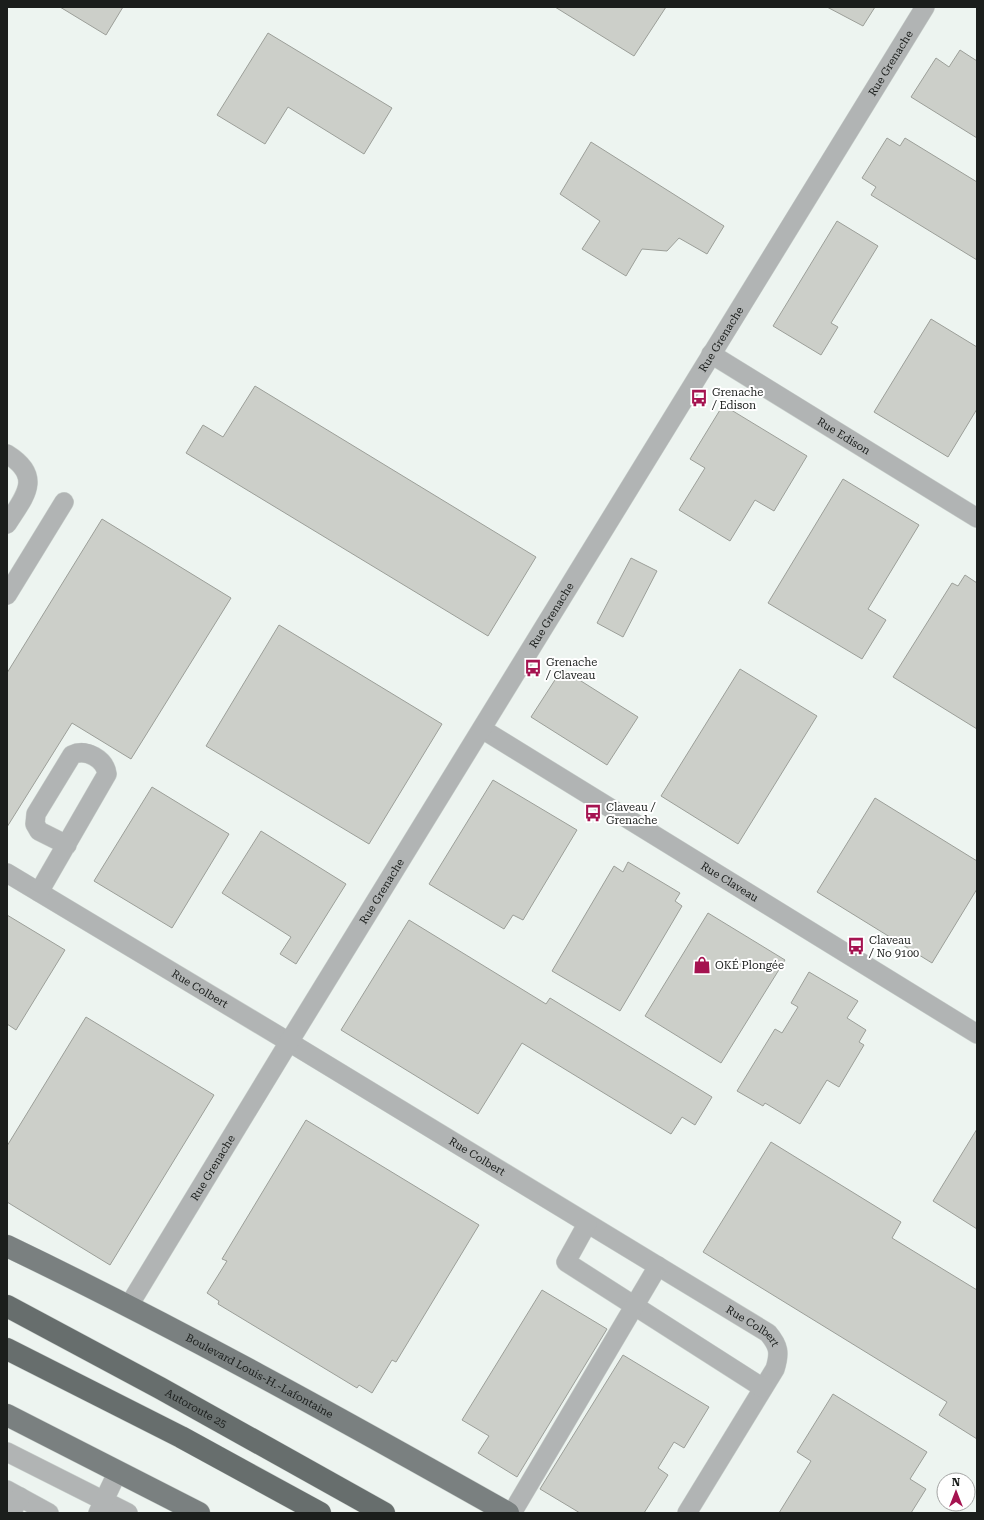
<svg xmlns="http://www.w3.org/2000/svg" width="984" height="1520" font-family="'Roboto Serif',serif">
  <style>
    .building { fill: #cccfc9; stroke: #9c9f99 }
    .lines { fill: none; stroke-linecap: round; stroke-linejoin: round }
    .minor-casing { stroke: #cbd2ce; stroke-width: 20 }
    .major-casing { stroke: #cbd2ce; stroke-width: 23 }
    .highway-casing { stroke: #cbd2ce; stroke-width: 23 }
    .minor { stroke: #b1b4b4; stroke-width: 19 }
    .major { stroke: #7a8080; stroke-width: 22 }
    .highway { stroke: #676e6d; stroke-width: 22 }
    .labels { text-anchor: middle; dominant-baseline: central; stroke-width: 4; stroke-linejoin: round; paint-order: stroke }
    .street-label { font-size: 11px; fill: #1b1e1c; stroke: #fff }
    .poi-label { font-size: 11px; fill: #1b1e1c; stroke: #fff; text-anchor: start }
  </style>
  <rect width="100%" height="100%" fill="#edf4f0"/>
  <g class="building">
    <polygon points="60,7 123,7 106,35"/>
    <polygon points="555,7 666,7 634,56"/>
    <polygon points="827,7 875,7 863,26"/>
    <polygon points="268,33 392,108 364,154 288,107 265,144 217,115"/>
    <polygon points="960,50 977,61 977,138 911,97 936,58 949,67"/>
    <polygon points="887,138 900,146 905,138 977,182 977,260 871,195 876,187 862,178"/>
    <polygon points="591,142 724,226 707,254 679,238 667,251 642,249 626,276 582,249 600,221 560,194"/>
    <polygon points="837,221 878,246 831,323 838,327 821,355 773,326"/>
    <polygon points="931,319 977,347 977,409 948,457 874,412"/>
    <polygon points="255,386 536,557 488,636 186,453 203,425 223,437"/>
    <polygon points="723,405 807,456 774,511 755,500 730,541 679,510 705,468 690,459"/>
    <polygon points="843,479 919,525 868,609 886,620 862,659 768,603"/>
    <polygon points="102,519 231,598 131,759 72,723 7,827 7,673"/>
    <polygon points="631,558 657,571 623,637 597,623"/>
    <polygon points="965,575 977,583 977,729 893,677 952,583 958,586"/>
    <polygon points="279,625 442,724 369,844 206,746"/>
    <polygon points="562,669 638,717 607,765 531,717"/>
    <polygon points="740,669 817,716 738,844 661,796"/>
    <polygon points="493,780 577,830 523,920 513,915 504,929 429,884"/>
    <polygon points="152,787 229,834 172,928 94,881"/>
    <polygon points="875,798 977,861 977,889 932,963 817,892"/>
    <polygon points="261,831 346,884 296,964 280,954 291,937 222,893"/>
    <polygon points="628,862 680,893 675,901 682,906 620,1011 552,971 614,866 623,872"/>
    <polygon points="708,913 785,960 721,1063 645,1016"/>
    <polygon points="7,915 65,950 16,1030 7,1024"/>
    <polygon points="409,920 546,1004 550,998 712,1097 695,1125 682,1117 671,1134 522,1043 478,1114 341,1030"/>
    <polygon points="809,972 858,1001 847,1018 866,1030 859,1042 864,1045 839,1087 827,1080 800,1124 765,1103 763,1106 737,1091 775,1029 782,1033 798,1007 791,1003"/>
    <polygon points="86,1017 214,1095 110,1265 7,1202 7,1146"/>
    <polygon points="306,1120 479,1225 396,1362 392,1360 372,1393 359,1385 357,1388 218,1304 219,1301 207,1293 227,1261 222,1259"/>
    <polygon points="977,1129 977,1229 933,1201"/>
    <polygon points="771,1142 901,1222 892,1238 977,1290 977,1439 939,1415 947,1402 703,1252"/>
    <polygon points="542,1290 607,1329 517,1477 478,1453 489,1436 462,1420"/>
    <polygon points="623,1355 709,1407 684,1448 674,1442 658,1468 668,1475 644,1513 580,1513 540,1489"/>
    <polygon points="833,1394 927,1452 910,1479 926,1489 911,1513 779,1513 811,1461 797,1452"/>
  </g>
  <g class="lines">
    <g class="minor-casing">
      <g id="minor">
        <path id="s1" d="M 711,354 L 977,518"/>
        <path d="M 7,454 C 44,477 24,497 7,524"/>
        <polyline points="7,595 64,502"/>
        <path id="s2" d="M 482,729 L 977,1034"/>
        <path id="s3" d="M 7,873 L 289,1042 L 768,1333 C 779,1346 780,1353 775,1369 L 687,1513"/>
        <path d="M 39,892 L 107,774 C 105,759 86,748 72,755 L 36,814 L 35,824 L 39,831 L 67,845"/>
        <polyline points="587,1224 566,1262 763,1388"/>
        <path id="s4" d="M 128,1307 L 289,1042 L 925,7"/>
        <polyline points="7,1452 128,1513"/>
        <polyline points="7,1490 49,1513"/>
        <polyline points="11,1513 20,1497"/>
        <polyline points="98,1513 118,1471"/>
        <polyline points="512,1513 658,1266"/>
      </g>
    </g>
    <g class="major-casing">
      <g id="major">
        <path id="s5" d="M 7,1246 C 178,1328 343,1420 508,1513"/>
        <polyline points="7,1415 199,1513"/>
      </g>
    </g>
    <g class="highway-casing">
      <g id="highway">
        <path id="s6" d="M 7,1306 L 160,1388 L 384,1513"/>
        <polyline points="7,1349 181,1437 320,1513"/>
      </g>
    </g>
    <use href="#minor" class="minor"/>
    <use href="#major" class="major"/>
    <use href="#highway" class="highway"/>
  </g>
  <defs>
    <g id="bus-bare" transform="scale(1.38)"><path d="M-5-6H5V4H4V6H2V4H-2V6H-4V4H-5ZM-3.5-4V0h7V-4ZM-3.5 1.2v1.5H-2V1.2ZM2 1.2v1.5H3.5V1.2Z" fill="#a51350" stroke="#fff" stroke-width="2.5" paint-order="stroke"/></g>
    <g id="shop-bare" transform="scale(1.38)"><path d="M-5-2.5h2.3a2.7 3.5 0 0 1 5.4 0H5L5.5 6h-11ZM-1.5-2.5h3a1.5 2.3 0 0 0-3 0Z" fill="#a51350" stroke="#fff" stroke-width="2.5" paint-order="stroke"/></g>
  </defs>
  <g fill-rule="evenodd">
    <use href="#bus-bare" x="699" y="398"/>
    <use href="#bus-bare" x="533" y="668"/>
    <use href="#bus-bare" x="593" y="813"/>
    <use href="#bus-bare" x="856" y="946"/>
    <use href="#shop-bare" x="702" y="965"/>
  </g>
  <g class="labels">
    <g class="street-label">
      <text stroke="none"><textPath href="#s4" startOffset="1459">Rue Grenache</textPath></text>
      <text stroke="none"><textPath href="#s4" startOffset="1135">Rue Grenache</textPath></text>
      <text stroke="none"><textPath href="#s1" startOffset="156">Rue Edison</textPath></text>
      <text stroke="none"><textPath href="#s4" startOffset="811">Rue Grenache</textPath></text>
      <text stroke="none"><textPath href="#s2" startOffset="291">Rue Claveau</textPath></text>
      <text stroke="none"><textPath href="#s4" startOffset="487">Rue Grenache</textPath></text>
      <text stroke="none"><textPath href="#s3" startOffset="225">Rue Colbert</textPath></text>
      <text stroke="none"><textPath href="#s3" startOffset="549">Rue Colbert</textPath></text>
      <text stroke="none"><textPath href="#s4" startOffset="163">Rue Grenache</textPath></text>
      <text stroke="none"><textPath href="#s3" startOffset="873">Rue Colbert</textPath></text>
      <text stroke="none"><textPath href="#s5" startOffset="284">Boulevard Louis-H.-Lafontaine</textPath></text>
      <text stroke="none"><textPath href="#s6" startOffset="215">Autoroute 25</textPath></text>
    </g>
    <g class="poi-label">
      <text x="712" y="392">Grenache<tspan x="712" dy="13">/ Edison</tspan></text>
      <text x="546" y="662">Grenache<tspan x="546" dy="13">/ Claveau</tspan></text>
      <text x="606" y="807">Claveau /<tspan x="606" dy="13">Grenache</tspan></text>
      <text x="869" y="940">Claveau<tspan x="869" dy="13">/ No 9100</tspan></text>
      <text x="715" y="965">OKÉ Plongée</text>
    </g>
  </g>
  <rect width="984" height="1520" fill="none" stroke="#1b1e1c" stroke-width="16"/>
  <g transform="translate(956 1492)"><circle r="19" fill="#ffffff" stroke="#a4a5a4"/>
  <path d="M0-3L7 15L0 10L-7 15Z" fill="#a51350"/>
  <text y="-6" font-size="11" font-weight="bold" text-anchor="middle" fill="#1b1e1c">N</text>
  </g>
</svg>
